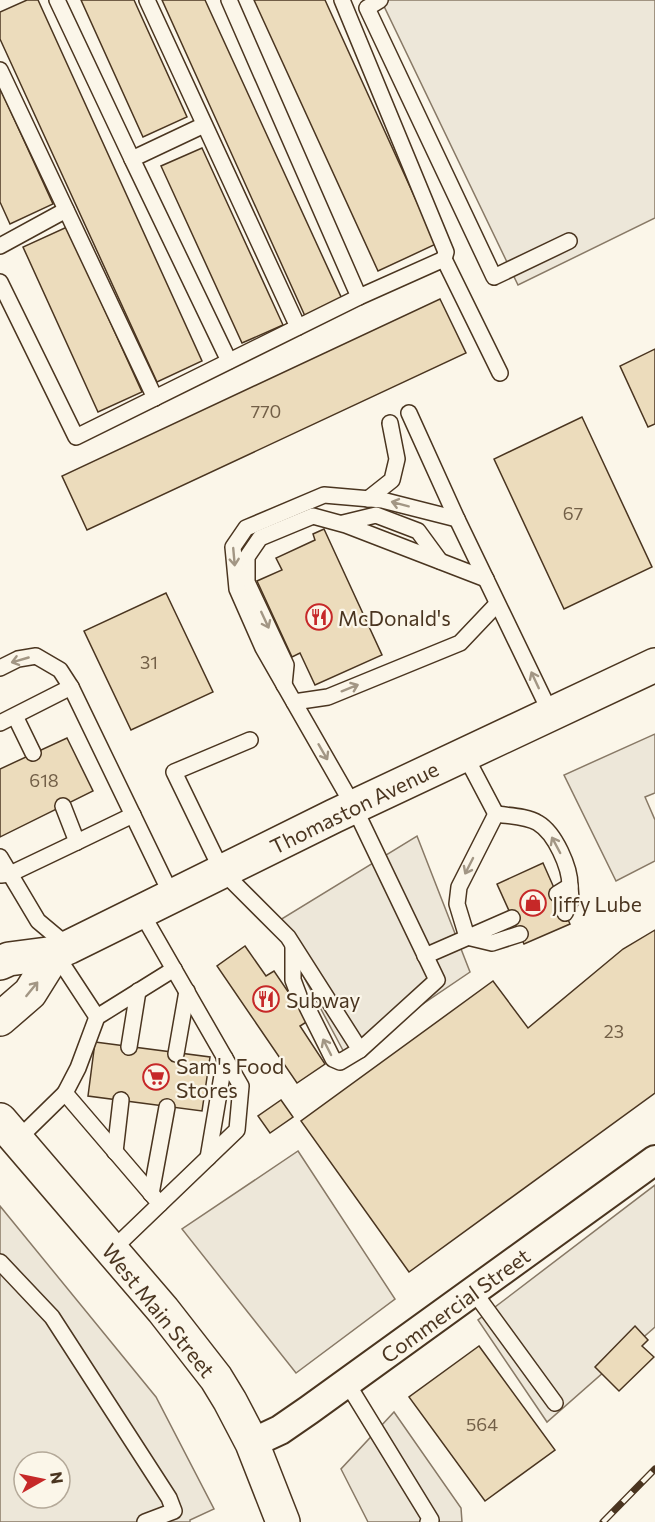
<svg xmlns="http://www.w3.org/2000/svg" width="655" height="1522" font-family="Commissioner,sans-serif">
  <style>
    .parking { fill: #ede7d9; stroke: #887966; stroke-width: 1.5; fill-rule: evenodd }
    .building { fill: #ecdcbc; stroke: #4a3520; stroke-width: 1.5 }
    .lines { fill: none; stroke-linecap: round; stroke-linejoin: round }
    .service-casing { stroke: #4a3520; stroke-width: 18 }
    .minor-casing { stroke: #4a3520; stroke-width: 32 }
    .secondary-casing { stroke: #4a3520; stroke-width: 36 }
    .primary-casing { stroke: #4a3520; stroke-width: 36 }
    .service { stroke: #fbf6e9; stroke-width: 15 }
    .minor { stroke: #fbf6e9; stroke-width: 28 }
    .secondary { stroke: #fbf6e9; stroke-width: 33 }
    .primary { stroke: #fbf6e9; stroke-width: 33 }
    .rail-casing { stroke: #4a3520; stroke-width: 7 }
    .rail { stroke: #fbf6e9; stroke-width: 4.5; stroke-dasharray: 14; stroke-linecap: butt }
    .oneway { stroke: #a29684 }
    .labels { text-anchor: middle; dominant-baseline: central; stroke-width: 4.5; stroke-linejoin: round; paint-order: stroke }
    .number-label { font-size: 18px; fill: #725f47 }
    .poi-label { font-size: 21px; fill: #4a3520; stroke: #fbf6e9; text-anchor: start }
    .street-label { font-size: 21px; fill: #4a3520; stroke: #fbf6e9 }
  </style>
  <rect width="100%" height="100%" fill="#fbf6e9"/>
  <g class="parking">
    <polygon points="381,0 655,0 655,218 518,285"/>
    <polygon points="655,734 655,793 645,797 655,820 655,861 616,881 564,775"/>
    <polygon points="417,836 470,972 346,1056 275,923"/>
    <polygon points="298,1151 395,1299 296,1373 182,1229"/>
    <polygon points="655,1185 655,1327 547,1422 478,1320"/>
    <path d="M 0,1206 L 156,1397 L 214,1509 L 190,1520 L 190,1522 L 0,1522 ZM 24,1462 L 60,1462 L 60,1498 L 24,1498 Z"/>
    <polygon points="394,1412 461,1508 462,1522 368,1522 341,1469"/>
  </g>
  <g class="building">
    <polygon points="27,0 38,0 202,361 157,382 0,39 0,12"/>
    <polygon points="81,0 134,0 187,117 143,137"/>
    <polygon points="162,0 205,0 342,299 305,316"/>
    <polygon points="254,0 325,0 436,244 378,271"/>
    <polygon points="0,88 53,204 10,224 0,202"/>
    <polygon points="202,148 283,325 242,343 161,166"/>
    <polygon points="67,227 142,392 98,412 23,247"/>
    <polygon points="440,299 466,353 87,530 62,476"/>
    <polygon points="655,349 655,424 648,427 620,366"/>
    <polygon points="582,417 652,567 564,609 494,459"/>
    <polygon points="324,529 382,655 315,685 300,653 292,657 257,581 282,570 276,558 315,540 313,534"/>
    <polygon points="166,593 213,692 131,730 84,631"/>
    <polygon points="67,738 93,791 0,837 0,769"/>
    <polygon points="543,863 570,924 524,944 497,884"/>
    <polygon points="655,930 655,1093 409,1272 301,1121 493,981 528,1028 623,949"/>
    <polygon points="245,946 266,976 274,971 308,1021 300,1026 325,1064 297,1083 217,966"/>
    <polygon points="95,1042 210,1057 202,1111 88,1096"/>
    <polygon points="281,1100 293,1117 270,1133 258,1116"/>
    <polygon points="635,1326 648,1340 642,1346 654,1357 619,1391 595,1367"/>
    <polygon points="479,1346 555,1450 485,1501 409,1397"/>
  </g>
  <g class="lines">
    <g class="service-casing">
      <g id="service">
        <polyline points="57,0 132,159"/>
        <polyline points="147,0 298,327"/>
        <polyline points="229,0 359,297"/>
        <polyline points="342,0 446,252 444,259"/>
        <polyline points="380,0 367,8 494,277 569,241"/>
        <polyline points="0,70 155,398"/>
        <polyline points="204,125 132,159 229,361"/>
        <polyline points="0,246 66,210"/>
        <polyline points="0,282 76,437 359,297 444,259 500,373"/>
        <polyline points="409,413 457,519 551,714"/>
        <polyline points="368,499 392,480 397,459 390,423"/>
        <polyline points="343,523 376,515 418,531 440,561"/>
        <polyline points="0,668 18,659 36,656 60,670 71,687"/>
        <polyline points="284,685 286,665 247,582 247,557 260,538 313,516 346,525 486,579"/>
        <polyline points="294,702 328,697 460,643 497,604"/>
        <polyline points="15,716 33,753"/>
        <polyline points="0,723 71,687 172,896"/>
        <polyline points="250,740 174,772 222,871 288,937 360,1050 437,980 354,807 263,648 237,589 233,547 246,528 324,495 382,500 457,519"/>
        <polyline points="465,755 496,814"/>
        <polyline points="63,806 77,842 133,815"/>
        <path d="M 496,814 C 509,816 527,816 538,823 C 555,833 570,867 570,886 L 557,894"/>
        <polyline points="0,857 38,921 69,947"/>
        <polyline points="1,875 10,874 77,842"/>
        <polyline points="565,913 571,900 570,886"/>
        <polyline points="467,937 457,904 459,887 496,814"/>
        <polyline points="467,937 492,943 520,934"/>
        <polyline points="293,946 293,980 299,996"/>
        <polyline points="55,953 97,1017"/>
        <polyline points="425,956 512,918"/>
        <polyline points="307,1007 333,1059 340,1062 360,1050"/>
        <polyline points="129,1047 138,991"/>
        <polyline points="176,1054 187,991"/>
        <polyline points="17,1140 65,1093"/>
        <polyline points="115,1152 121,1100"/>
        <polyline points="208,1158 225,1058"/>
        <polyline points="151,1194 167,1107"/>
        <polyline points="160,1204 65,1093 78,1068 97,1017 174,969"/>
        <polyline points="112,1250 237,1130 241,1086 141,912"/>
        <polyline points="0,1262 52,1317 169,1498 174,1511 145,1522"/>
        <polyline points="474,1292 555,1403"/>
        <polyline points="347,1383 431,1520 428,1522"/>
      </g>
    </g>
    <g class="minor-casing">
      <polyline id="minor" points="252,1443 280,1430 309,1410 655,1160"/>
    </g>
    <g class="secondary-casing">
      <g id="secondary">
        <polyline points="0,963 9,959 55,953 69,947 334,816 655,665"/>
        <polyline points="0,1019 30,993 55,953"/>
      </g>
    </g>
    <g class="primary-casing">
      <polyline id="primary" points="0,1120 163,1310 216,1378 230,1401 252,1443 283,1522"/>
    </g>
    <use href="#service" class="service"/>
    <use href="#minor" class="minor"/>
    <use href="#secondary" class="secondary"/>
    <use href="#primary" class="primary"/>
    <g class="rail-casing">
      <polyline id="rail" points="603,1522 655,1469"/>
    </g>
    <use href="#rail" class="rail"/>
  </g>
  <defs><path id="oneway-shaft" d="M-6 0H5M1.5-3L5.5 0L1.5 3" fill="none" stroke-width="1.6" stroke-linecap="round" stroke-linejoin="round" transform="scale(1.5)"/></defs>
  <g class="oneway">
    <use href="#oneway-shaft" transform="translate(400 504) rotate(-165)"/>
    <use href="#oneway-shaft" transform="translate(234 557) rotate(85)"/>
    <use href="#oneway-shaft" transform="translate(265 620) rotate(65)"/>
    <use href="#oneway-shaft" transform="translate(20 660) rotate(164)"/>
    <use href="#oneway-shaft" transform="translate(535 680) rotate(-115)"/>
    <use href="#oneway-shaft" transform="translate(350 688) rotate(-22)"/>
    <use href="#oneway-shaft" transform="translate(323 752) rotate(60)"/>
    <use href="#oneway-shaft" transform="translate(556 845) rotate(-118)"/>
    <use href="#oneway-shaft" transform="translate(469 866) rotate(117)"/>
    <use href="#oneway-shaft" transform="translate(32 989) rotate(-51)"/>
    <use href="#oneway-shaft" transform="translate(327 1047) rotate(-117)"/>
  </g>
  <defs>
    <g id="restaurant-ring" transform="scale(1.35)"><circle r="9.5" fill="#fbf6e9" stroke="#c62828" stroke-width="1.5"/><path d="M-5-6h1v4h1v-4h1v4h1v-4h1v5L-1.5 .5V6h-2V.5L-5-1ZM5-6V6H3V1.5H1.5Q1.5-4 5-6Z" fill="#c62828"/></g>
    <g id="shop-ring" transform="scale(1.35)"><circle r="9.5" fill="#fbf6e9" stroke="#c62828" stroke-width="1.5"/><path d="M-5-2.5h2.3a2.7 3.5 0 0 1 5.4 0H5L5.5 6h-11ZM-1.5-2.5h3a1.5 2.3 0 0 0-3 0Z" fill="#c62828"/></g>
    <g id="supermarket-ring" transform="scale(1.35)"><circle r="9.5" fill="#fbf6e9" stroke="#c62828" stroke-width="1.5"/><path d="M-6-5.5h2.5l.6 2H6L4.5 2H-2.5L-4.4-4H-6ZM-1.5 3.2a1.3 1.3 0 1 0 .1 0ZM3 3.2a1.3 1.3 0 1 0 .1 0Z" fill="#c62828"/></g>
  </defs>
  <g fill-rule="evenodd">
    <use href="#restaurant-ring" x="319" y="617"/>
    <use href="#shop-ring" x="533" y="903"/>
    <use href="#restaurant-ring" x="266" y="999"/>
    <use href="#supermarket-ring" x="156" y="1077"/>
  </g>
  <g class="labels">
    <g class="number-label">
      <text x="266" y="411">770</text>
      <text x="573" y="513">67</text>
      <text x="149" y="662">31</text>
      <text x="44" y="780">618</text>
      <text x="614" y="1031">23</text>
      <text x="482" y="1424">564</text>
    </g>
    <g class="poi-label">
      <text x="338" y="617">McDonald's</text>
      <text x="552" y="903">Jiffy Lube</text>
      <text x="286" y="999">Subway</text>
      <text x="176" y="1065">Sam's Food<tspan x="176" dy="24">Stores</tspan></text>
    </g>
    <g class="street-label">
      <text transform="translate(354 807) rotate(-26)">Thomaston Avenue</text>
      <text transform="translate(455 1305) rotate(-36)">Commercial Street</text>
      <text transform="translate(159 1310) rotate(51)">West Main Street</text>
    </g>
  </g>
  <g transform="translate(42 1480) rotate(81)"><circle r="28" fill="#fbf6e9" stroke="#b4a999" stroke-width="1.5"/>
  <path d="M0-4.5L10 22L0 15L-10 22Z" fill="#c62828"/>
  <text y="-9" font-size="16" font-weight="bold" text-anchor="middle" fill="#4a3520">N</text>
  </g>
</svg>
